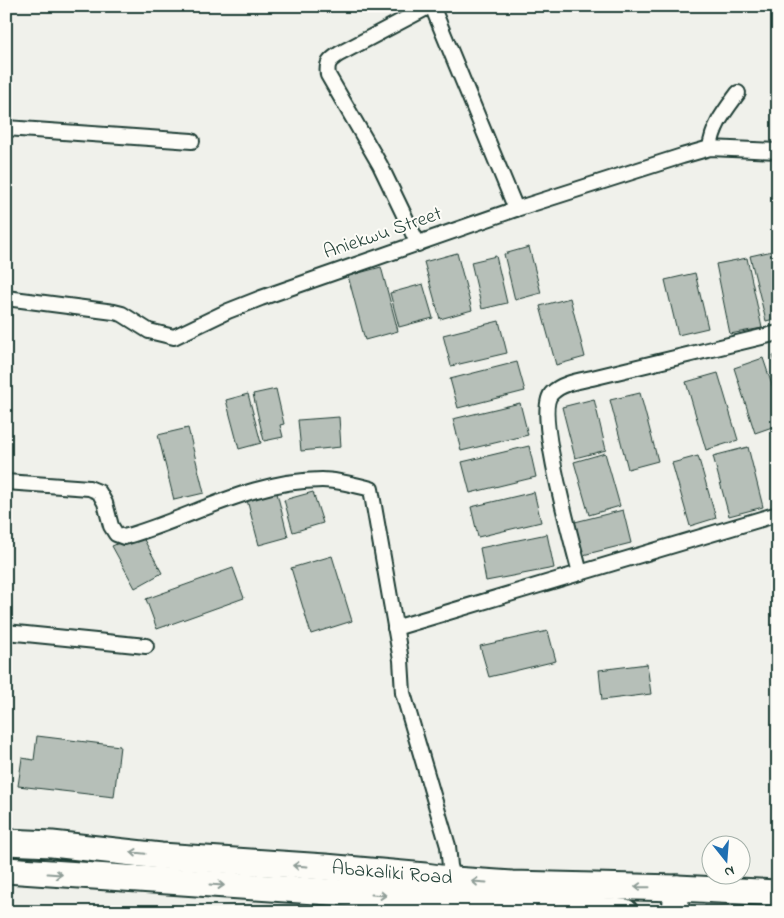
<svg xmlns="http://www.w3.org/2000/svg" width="784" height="918" font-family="'Indie Flower',sans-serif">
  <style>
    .building { fill: #b6bfb8; stroke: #1f3d34 }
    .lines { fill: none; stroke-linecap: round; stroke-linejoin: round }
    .street-casing { stroke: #1f3d34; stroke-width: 18 }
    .highway-casing { stroke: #1f3d34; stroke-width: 29 }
    .street { stroke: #fdfcf7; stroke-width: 14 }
    .highway { stroke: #fdfcf7; stroke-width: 25 }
    .oneway { stroke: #8e9c96 }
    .labels { text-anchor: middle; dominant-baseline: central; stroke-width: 4; stroke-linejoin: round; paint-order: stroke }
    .street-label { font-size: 20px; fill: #1f3d34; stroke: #fdfcf7 }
  </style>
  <rect width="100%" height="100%" fill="#f0f1eb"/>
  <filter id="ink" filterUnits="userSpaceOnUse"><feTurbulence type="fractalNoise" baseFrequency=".02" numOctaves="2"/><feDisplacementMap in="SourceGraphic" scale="10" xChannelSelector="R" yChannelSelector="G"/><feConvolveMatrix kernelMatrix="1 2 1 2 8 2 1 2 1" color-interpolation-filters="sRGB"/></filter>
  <g filter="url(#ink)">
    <g class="building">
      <polygon points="529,247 541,293 515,300 504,254"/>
      <polygon points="777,250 778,318 766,321 750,256"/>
      <polygon points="457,253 472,310 440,319 424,262"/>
      <polygon points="496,256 507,303 482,309 471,262"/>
      <polygon points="747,258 762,328 730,334 716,264"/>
      <polygon points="381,267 398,331 365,340 348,276"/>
      <polygon points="695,273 708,328 678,335 665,280"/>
      <polygon points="423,284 433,318 399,327 390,293"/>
      <polygon points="570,298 585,357 556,365 540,306"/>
      <polygon points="499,321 507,353 451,366 443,335"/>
      <polygon points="778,355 778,374 773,356"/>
      <polygon points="763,358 778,403 778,425 755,433 734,368"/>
      <polygon points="517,362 525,391 458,408 450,379"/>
      <polygon points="718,373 738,440 706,450 686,382"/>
      <polygon points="276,389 284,424 280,425 283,437 264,441 253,394"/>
      <polygon points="640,393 658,461 628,469 610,400"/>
      <polygon points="248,394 261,443 239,449 226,400"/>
      <polygon points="594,399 606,450 575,458 562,407"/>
      <polygon points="520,403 528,435 461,451 453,419"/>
      <polygon points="339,417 341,447 301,451 298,420"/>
      <polygon points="188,428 204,493 174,500 158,435"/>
      <polygon points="529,446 536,477 470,493 462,462"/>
      <polygon points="748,447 763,507 729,516 713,456"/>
      <polygon points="605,453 620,506 589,515 574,462"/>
      <polygon points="698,456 716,518 690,526 672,463"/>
      <polygon points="313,492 323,523 293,532 284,500"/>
      <polygon points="534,492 541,522 478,537 471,507"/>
      <polygon points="277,493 288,537 259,545 247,500"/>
      <polygon points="623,510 631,543 583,555 575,522"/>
      <polygon points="141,534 162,573 135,588 112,546"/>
      <polygon points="547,534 554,568 486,581 480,548"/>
      <polygon points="332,556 352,621 311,634 291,568"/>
      <polygon points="233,568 244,598 157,629 146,599"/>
      <polygon points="548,631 556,661 489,677 480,646"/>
      <polygon points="647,664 651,694 602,700 599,670"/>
      <polygon points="37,736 120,746 114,797 18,786 22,758 34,760"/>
    </g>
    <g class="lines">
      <g class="street-casing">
        <g id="street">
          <polyline points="432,6 516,209"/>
          <polyline points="6,128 192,141"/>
          <path d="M 710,148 C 713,125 725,111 738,93"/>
          <path d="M 418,244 L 380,165 L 328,75 C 326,63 330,60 339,54 L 430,6"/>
          <polyline points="6,298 114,312 122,314 149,331 174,337 228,311 261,298 516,209 682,156 710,148 778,151"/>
          <path d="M 6,482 L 89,488 L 99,492 L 105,503 L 111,526 L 116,534 L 124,537 C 189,519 251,480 322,480 C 338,480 355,485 371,489 L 401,660 L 403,693 L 448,846 L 450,866 L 454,880"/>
          <path d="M 580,573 C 573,545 534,410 552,393 C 562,383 579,381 592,378 L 778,333"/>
          <polyline points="395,628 778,514"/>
          <polyline points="6,632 146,646"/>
        </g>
      </g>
      <g class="highway-casing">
        <g id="highway">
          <polyline points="6,842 52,844 161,856 325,867 425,876 454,880 512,884 677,888 778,893"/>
          <polyline points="6,870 625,912"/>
          <polyline points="675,912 677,888"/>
        </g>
      </g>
      <use href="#street" class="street"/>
      <use href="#highway" class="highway"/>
    </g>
    <defs><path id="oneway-shaft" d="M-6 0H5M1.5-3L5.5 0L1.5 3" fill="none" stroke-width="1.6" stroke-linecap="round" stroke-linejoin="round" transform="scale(1.25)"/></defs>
    <g class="oneway">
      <use href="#oneway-shaft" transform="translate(138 853) rotate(-174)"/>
      <use href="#oneway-shaft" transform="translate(300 866) rotate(-176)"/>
      <use href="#oneway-shaft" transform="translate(55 874) rotate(4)"/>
      <use href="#oneway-shaft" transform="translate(479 882) rotate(-176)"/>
      <use href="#oneway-shaft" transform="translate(217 885) rotate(4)"/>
      <use href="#oneway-shaft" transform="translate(642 887) rotate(-179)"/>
      <use href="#oneway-shaft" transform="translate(379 895) rotate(4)"/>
    </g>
  </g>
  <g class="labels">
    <g class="street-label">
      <text transform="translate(383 234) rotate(-19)">Aniekwu Street</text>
      <text transform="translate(392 874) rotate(5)">Abakaliki Road</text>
    </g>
  </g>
  <rect width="784" height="918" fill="none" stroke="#fdfcf7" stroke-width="25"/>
  <rect x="12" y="12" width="759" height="893" fill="none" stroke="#1f3d34" stroke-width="2" filter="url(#ink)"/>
  <g transform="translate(726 860) rotate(163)"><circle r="24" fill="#fdfcf7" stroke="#a4b0a9"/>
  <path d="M0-4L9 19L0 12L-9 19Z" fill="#1f6fb2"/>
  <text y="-8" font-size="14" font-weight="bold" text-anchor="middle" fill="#1f3d34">N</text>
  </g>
</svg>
